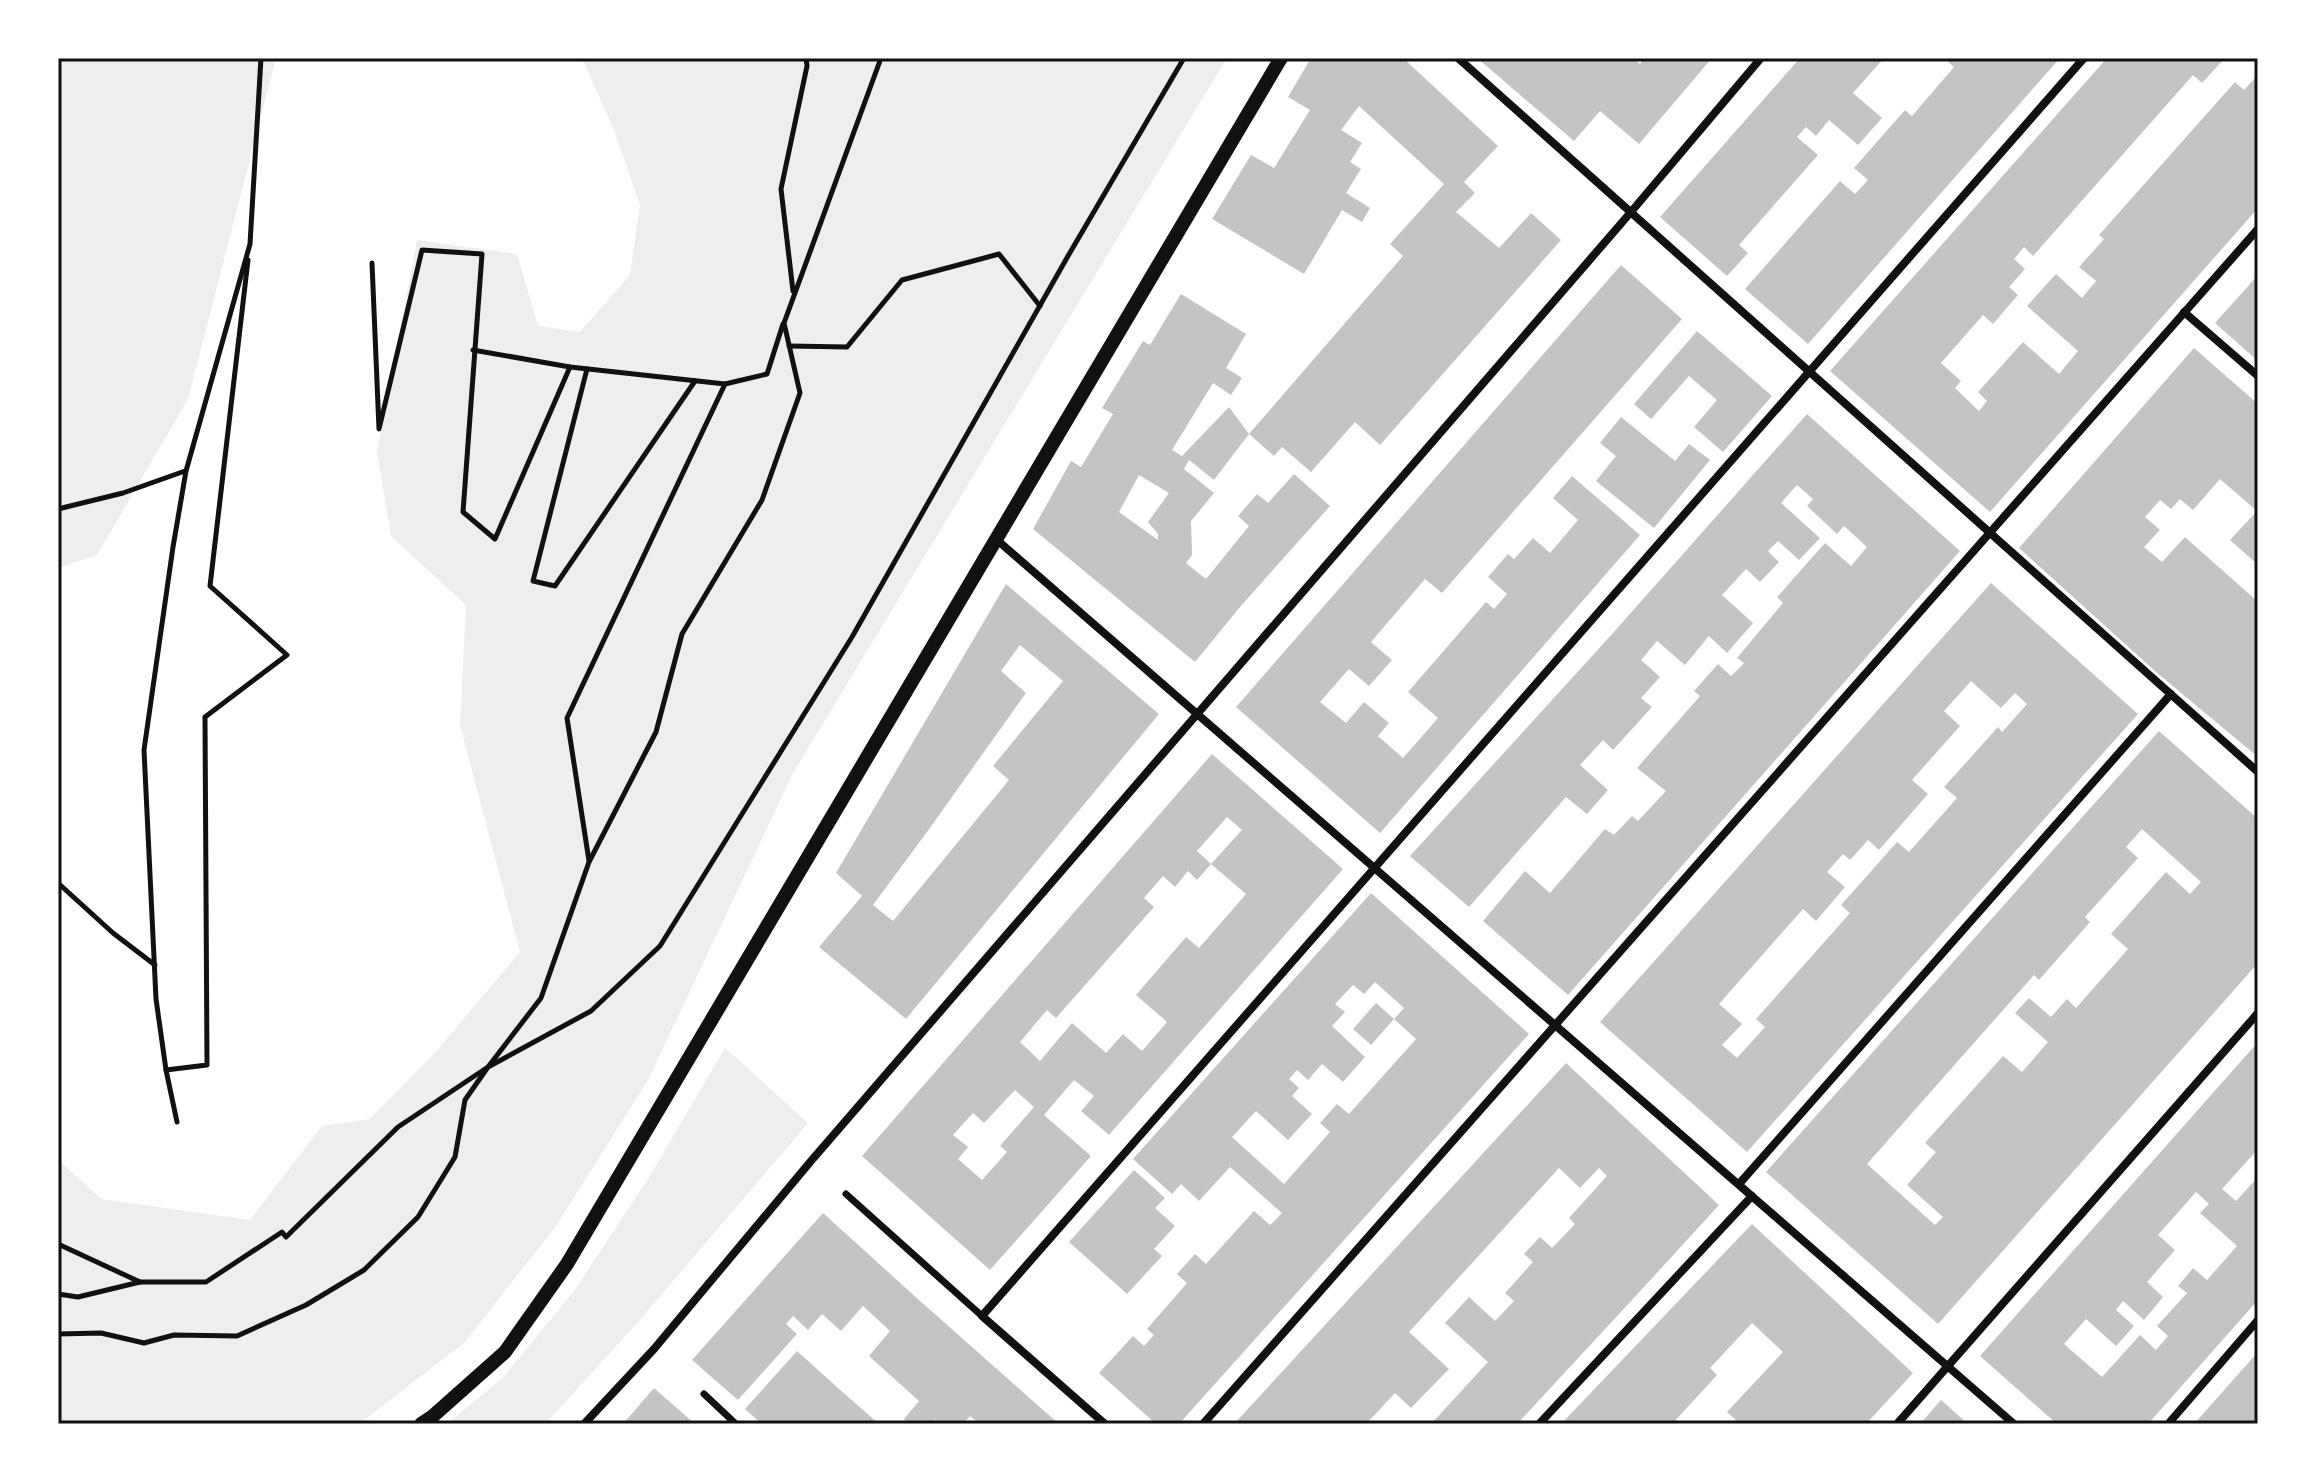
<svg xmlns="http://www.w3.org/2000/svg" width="2316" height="1482" font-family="'Noto Sans',sans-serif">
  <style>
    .green { fill: #eee }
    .building { fill: #c4c4c4; fill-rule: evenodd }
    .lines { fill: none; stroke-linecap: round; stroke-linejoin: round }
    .path { stroke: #111; stroke-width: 5 }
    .pedestrian { stroke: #111; stroke-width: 7 }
    .minor { stroke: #111; stroke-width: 8 }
    .tertiary { stroke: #111; stroke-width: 14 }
    .neatline { fill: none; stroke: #111; stroke-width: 3 }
  </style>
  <rect width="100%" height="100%" fill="#fff"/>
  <g class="green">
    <polygon points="58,58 276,58 188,399 97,555 58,568"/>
    <polygon points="582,58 1227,58 793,773 648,1080 556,1226 464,1343 359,1424 58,1424 58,1159 101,1199 250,1220 322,1126 370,1119 435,1053 520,952 460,725 466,605 391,536 377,453 417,240 517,254 538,326 580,332 630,275 640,205 614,130"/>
    <polygon points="725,1048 808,1123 638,1322 545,1424 446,1424 503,1378 574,1291 648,1179"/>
  </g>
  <g class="building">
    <polygon points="1311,58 1403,58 1498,146 1464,182 1475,193 1456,212 1499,248 1531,213 1561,240 1380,445 1355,422 1311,472 1282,447 1274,456 1249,434 1403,256 1390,244 1444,184 1359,106 1341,130 1362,143 1350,162 1361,169 1346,193 1370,208 1362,222 1342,210 1304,274 1212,219 1251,155 1274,168 1310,110 1288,97"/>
    <polygon points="1477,58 1633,58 1640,64 1645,58 1712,58 1639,144 1600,111 1574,141"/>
    <polygon points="1800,58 1884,58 1853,93 1882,118 1858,145 1829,120 1816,136 1806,127 1797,137 1818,155 1739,245 1748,253 1727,276 1660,217"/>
    <polygon points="1944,58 2060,58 1808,344 1745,289 1840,181 1855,194 1868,180 1854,168 1905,110 1912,116 1954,67"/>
    <polygon points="2107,58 2225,58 2202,83 2193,75 2033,256 2024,247 2014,259 2025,269 2009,287 2018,295 1993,324 1983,315 1941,363 1961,381 1955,388 1979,411 1987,401 1978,392 2023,342 2059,374 2078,351 2027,306 2056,274 2082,298 2096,281 2079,267 2104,239 2099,235 2235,82 2244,90 2258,75 2258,208 1990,512 1830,371"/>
    <polygon points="1621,265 1682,319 1442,593 1425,579 1371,642 1392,660 1369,686 1349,669 1320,702 1346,723 1364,702 1389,723 1378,736 1403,758 1438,718 1408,692 1486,602 1494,609 1507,594 1488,577 1508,554 1514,559 1533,538 1550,553 1578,520 1553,498 1572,476 1640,535 1380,833 1236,707"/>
    <polygon points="2258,275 2258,361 2215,323"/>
    <path d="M 1181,294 L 1246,334 L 1226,368 L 1242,378 L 1231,395 L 1213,383 L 1172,450 L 1182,456 L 1229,407 L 1249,434 L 1214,480 L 1189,460 L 1184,469 L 1214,493 L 1191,521 L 1192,555 L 1186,563 L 1206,579 L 1249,526 L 1238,516 L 1257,494 L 1268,503 L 1294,474 L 1330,506 L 1240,607 L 1195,662 L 1033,529 L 1071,461 L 1081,467 L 1113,414 L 1102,408 L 1143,341 L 1150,345 ZM 1139,475 L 1169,493 L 1148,522 L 1158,534 L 1158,540 L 1119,512 Z"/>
    <polygon points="1697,331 1772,396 1723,452 1694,427 1717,400 1689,376 1651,419 1634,404"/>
    <polygon points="2194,348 2258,404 2258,561 2256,563 2230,540 2257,511 2220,479 2193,510 2180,499 2171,509 2160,500 2145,517 2160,530 2144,547 2162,562 2185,537 2258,602 2258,757 2156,672 2019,548"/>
    <polygon points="1807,414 1960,551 1568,995 1483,921 1525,871 1550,893 1605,829 1614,835 1632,816 1638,821 1666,791 1637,768 1700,696 1694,691 1718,664 1731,676 1744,663 1737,658 1783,603 1777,597 1825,543 1851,566 1867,547 1844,526 1837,534 1807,506 1813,499 1797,485 1781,503 1820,538 1799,560 1778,541 1768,551 1779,562 1760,582 1746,569 1722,595 1753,623 1727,653 1709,636 1685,665 1657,641 1641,660 1660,677 1641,698 1652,707 1613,750 1603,740 1580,765 1608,790 1587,814 1566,797 1469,907 1410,856 1613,633"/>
    <polygon points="1621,417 1675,461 1689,444 1710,460 1654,528 1596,481 1616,456 1600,443"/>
    <path d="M 1991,583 L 2138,714 L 1747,1152 L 1600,1022 ZM 1971,681 L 2001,708 L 2015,693 L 2027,704 L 2002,732 L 1998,727 L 1944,787 L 1957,798 L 1909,852 L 1897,842 L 1841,905 L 1850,913 L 1756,1019 L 1765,1027 L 1737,1058 L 1722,1045 L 1742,1024 L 1719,1004 L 1803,909 L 1816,921 L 1845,887 L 1827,872 L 1843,854 L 1850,860 L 1868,840 L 1879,850 L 1928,794 L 1912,780 L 1960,726 L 1944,711 Z"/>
    <path d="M 1006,584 L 1159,714 L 906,1019 L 819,947 L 862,896 L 836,873 ZM 1020,645 L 1063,681 L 993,766 L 1009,780 L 893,921 L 873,905 L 927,832 L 1026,693 L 1001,671 Z"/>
    <path d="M 2159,731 L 2258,819 L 2258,963 L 1938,1324 L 1766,1172 ZM 2142,829 L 2201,882 L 2190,894 L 2166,872 L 2111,934 L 2128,949 L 2076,1008 L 2067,999 L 2051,1017 L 2029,998 L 2015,1013 L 2048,1042 L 2022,1072 L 2003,1056 L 1925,1143 L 1936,1152 L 1907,1185 L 1943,1217 L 1935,1225 L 1867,1164 L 2034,975 L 2039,980 L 2090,922 L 2085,917 L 2138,858 L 2126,847 Z"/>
    <path d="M 1212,754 L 1343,869 L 1109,1135 L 1081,1111 L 1094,1096 L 1074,1080 L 1044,1115 L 1091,1156 L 990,1270 L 862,1156 ZM 1227,817 L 1242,830 L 1211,864 L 1246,894 L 1199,948 L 1186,937 L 1136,995 L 1167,1022 L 1142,1051 L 1123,1034 L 1106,1053 L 1072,1023 L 1040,1061 L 1020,1042 L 1047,1010 L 1056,1018 L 1154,907 L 1144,898 L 1163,876 L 1175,887 L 1188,871 L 1197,880 L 1211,864 L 1197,851 ZM 1015,1090 L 1034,1107 L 1000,1146 L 1007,1152 L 982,1180 L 958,1159 L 968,1147 L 953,1135 L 973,1113 L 984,1123 Z"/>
    <path d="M 1371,893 L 1529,1034 L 1179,1424 L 1156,1424 L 1099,1373 L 1133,1336 L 1144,1346 L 1154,1335 L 1147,1329 L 1187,1283 L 1177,1274 L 1195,1254 L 1206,1264 L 1254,1211 L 1270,1225 L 1282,1213 L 1230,1167 L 1199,1201 L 1181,1184 L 1172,1194 L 1133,1159 ZM 1375,982 L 1404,1008 L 1394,1019 L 1416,1039 L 1349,1114 L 1337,1104 L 1320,1123 L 1330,1132 L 1284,1184 L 1232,1137 L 1256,1111 L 1288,1140 L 1312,1114 L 1292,1096 L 1299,1088 L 1289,1079 L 1297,1070 L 1308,1080 L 1322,1064 L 1343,1082 L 1365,1057 L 1332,1026 L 1345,1012 L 1335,1004 L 1353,985 L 1364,994 Z"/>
    <polygon points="1376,1003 1394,1019 1371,1045 1353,1029"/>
    <path d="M 2258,1042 L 2258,1149 L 2222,1189 L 2236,1201 L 2258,1177 L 2258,1300 L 2148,1424 L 2057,1424 L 1980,1356 ZM 2196,1192 L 2209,1204 L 2200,1213 L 2237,1246 L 2207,1280 L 2193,1268 L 2178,1286 L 2187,1293 L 2157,1326 L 2168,1336 L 2156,1350 L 2140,1335 L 2102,1377 L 2064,1344 L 2086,1319 L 2116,1346 L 2134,1326 L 2116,1310 L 2123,1301 L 2144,1320 L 2163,1297 L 2147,1282 L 2175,1250 L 2158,1235 Z"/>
    <polygon points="1566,1063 1719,1205 1644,1287 1517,1424 1431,1424 1488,1362 1445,1323 1469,1297 1495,1321 1514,1301 1505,1293 1533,1262 1524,1254 1540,1237 1552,1248 1575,1224 1569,1218 1607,1176 1599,1168 1580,1188 1559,1168 1409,1332 1449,1369 1411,1408 1395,1393 1366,1424 1234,1424"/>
    <polygon points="1134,1170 1165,1198 1155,1208 1175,1226 1154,1249 1162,1256 1127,1294 1069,1242"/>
    <polygon points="823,1213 919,1300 1059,1424 980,1424 970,1416 963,1424 939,1424 935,1420 932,1424 909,1424 904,1419 919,1401 869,1356 890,1331 863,1306 841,1331 822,1314 808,1330 793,1316 786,1324 797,1334 738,1400 692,1360"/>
    <polygon points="1752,1224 1913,1373 1866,1424 1740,1424 1727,1412 1783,1352 1752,1323 1710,1368 1717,1375 1672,1424 1561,1424"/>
    <polygon points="797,1351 838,1388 879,1424 762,1424 745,1409"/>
    <polygon points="2258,1352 2258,1424 2194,1424 2233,1380"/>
    <polygon points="654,1388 695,1424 623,1424"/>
    <polygon points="1941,1400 1968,1424 1920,1424"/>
  </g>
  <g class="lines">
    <g class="path">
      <polyline points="372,263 379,429 422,250 482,254 463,512 495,539 570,367"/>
      <polyline points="793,291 781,189 807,66 806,58"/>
      <polyline points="789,346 847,347 902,280 999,254 1040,306"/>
      <polyline points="473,350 570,367 725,384"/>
      <polyline points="587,369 533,581 555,586 695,381"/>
      <polyline points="58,509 123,493 185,471"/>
      <polyline points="589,861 567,718 725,384 767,374 783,324"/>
      <polyline points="58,883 113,933 155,965"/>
      <polyline points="166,1070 207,1065 205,717 287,655 210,586 248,260"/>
      <polyline points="177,1122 166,1070 156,999 144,750 173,547 186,471 250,244 261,58"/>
      <polyline points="58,1244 140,1282"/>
      <polyline points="58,1294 78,1297 140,1282 206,1282 282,1232 286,1237 398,1127 488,1067 541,998 589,862 656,732 682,634 762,500 800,393 784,323 881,58"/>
      <polyline points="58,1334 101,1333 144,1343 174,1335 237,1336 306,1305 364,1270 418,1217 455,1157 465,1100 488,1067 591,1011 660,946 852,637 1068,256 1184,58"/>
    </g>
    <g class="pedestrian">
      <polyline points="846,1194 982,1316"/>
      <polyline points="704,1394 736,1424"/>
    </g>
    <g class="minor">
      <polyline points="1458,58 2258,772"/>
      <polyline points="2184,312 2258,376"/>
      <polyline points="997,540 2014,1424"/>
      <polyline points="1739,1184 2171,694"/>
      <polyline points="584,1424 654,1349 811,1161 1631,212 1761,58"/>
      <polyline points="1105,1424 982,1316 2084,58"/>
      <polyline points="1203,1424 2258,229"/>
      <polyline points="1539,1424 1752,1196"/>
      <polyline points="1897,1424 2258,1013"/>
      <polyline points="2168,1424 2258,1320"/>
    </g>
    <polyline class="tertiary" points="421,1424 433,1416 505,1352 567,1264 1281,58"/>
  </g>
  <rect width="2316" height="1482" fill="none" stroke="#ffffff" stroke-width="120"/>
  <rect x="60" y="60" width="2196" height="1362" class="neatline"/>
</svg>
